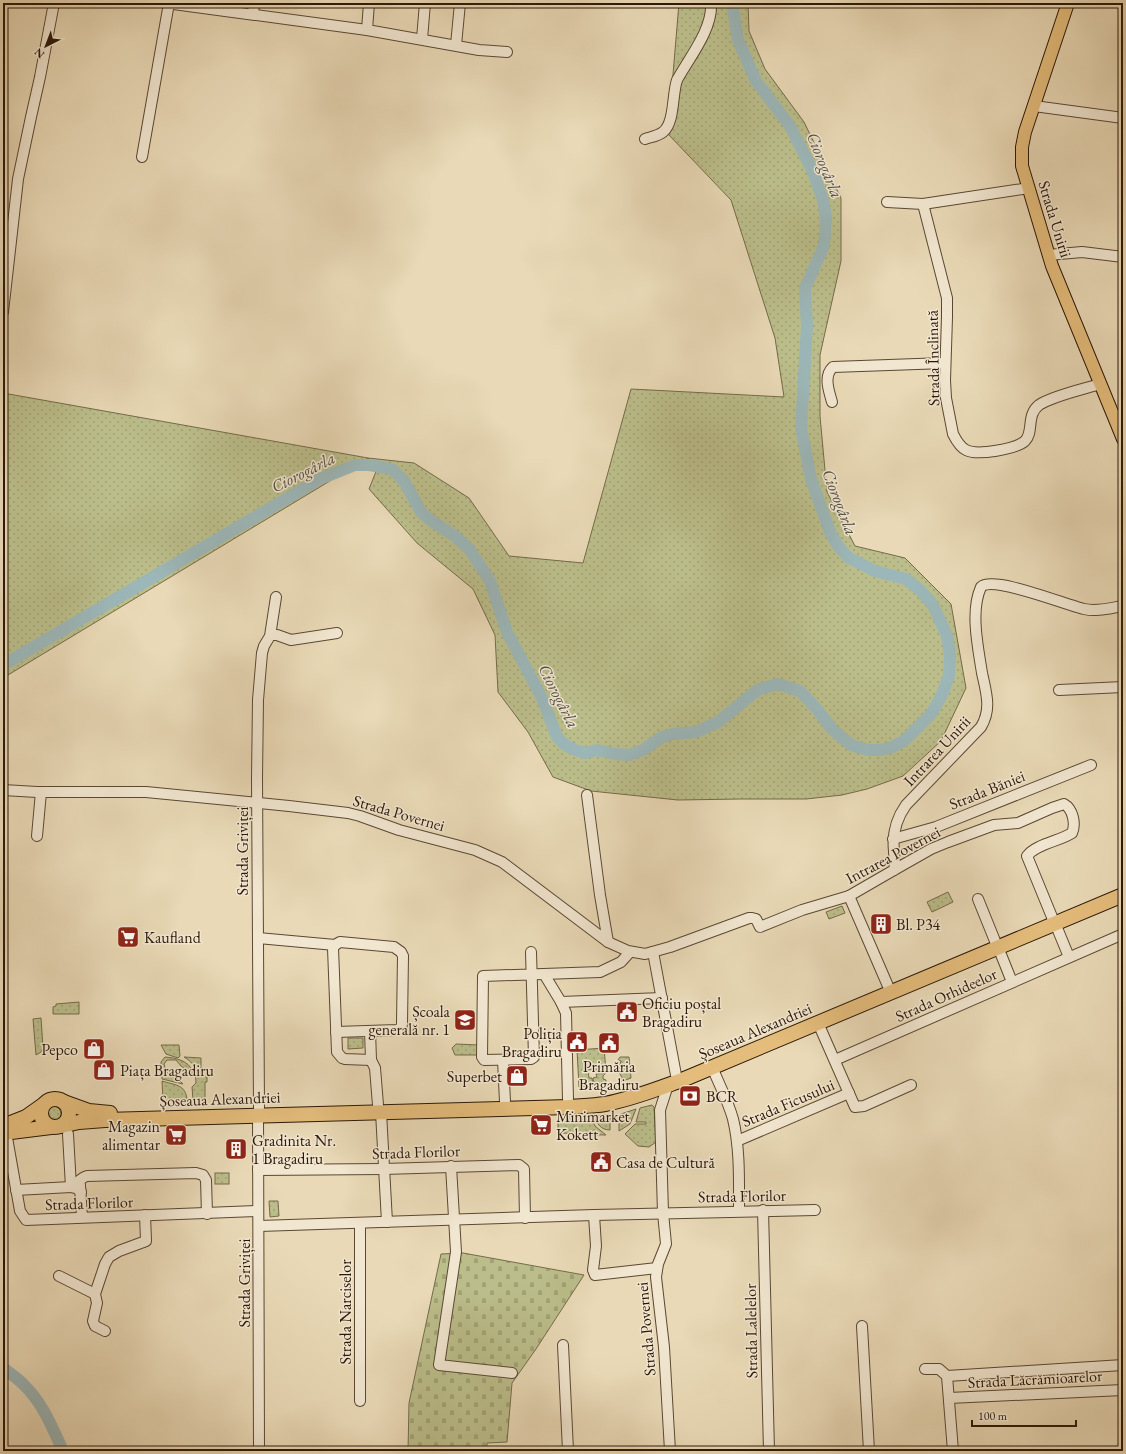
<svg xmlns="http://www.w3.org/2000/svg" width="1126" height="1454" font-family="'EB Garamond',serif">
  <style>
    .green { fill: url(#green-dots); stroke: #746b4a }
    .cemetery { fill: url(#cemetery-stones); stroke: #746b4a }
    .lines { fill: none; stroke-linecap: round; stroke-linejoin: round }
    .river { stroke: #9cb7b9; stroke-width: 12 }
    .minor-casing { stroke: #5b4834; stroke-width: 12 }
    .major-casing { stroke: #2c1808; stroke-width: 14 }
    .highway-casing { stroke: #2c1808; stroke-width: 16 }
    .minor { stroke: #f1e6d0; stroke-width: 10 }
    .major { stroke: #e4bc7b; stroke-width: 12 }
    .highway { stroke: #e4bc7b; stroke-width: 14 }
    .labels { text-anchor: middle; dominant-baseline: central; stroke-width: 3; stroke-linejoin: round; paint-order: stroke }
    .street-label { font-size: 16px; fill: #2c1808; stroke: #f1e6d0 }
    .poi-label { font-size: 16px; fill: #2c1808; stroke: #f1e6d0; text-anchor: start }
    .water-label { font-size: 17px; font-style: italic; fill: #535046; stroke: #f1e6d0 }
  </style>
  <defs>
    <pattern id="green-dots" width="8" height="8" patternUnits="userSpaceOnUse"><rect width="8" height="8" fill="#bbbe8b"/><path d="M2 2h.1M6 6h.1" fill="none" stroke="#a1a376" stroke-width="1.8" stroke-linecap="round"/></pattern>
    <pattern id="cemetery-stones" width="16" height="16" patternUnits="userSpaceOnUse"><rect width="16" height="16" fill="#bbbe8b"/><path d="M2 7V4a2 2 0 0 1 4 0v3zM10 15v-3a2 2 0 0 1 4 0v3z" fill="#a1a376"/></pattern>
  </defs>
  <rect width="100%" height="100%" fill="#e9d9b6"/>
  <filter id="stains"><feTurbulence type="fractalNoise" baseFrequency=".005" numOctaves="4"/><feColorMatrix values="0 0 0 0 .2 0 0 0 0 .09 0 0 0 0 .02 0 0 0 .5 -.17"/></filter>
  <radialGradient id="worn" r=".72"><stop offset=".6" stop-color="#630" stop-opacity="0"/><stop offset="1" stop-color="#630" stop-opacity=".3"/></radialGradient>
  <g class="green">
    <polygon points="679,3 748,3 749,31 765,69 804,122 841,198 841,261 820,355 820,416 827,492 855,546 905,558 951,604 966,688 941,741 903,776 867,789 842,795 806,799 741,799 678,800 591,791 553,777 528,732 498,692 495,635 473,589 417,543 369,489 377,469 368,458 3,678 3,393 368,458 414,463 469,498 509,556 583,563 631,389 784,397 775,338 731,200 668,134"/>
    <polygon points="948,892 953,902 932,912 927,902"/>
    <polygon points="842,906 845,913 829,919 826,912"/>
    <polygon points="79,1002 79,1014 53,1014 53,1007 56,1006 56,1004"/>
    <polygon points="41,1018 43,1048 41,1052 36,1055 33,1019"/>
    <polygon points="348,1038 363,1038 363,1048 348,1049"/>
    <polygon points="456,1044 478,1045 478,1055 455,1055 452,1048"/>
    <polygon points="161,1045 179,1045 180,1056 178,1058 166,1054"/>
    <polygon points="604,1048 606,1071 596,1072 596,1069 588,1070 589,1078 592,1078 593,1086 579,1087 577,1050"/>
    <path d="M 165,1057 C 177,1058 189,1061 193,1072 L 192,1074 L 181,1066 L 176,1060 L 167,1060 L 164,1064 C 166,1070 167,1076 174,1075 L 183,1084 L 162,1079 L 161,1062 Z"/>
    <path d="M 184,1057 L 201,1058 L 201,1076 L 207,1076 L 207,1082 L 205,1082 L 205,1099 L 193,1100 L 192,1087 L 196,1083 C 195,1069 196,1064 184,1057 Z"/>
    <polygon points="620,1057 629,1057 631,1078 620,1082 619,1079 622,1078 619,1072 621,1070 619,1067 621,1061 618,1060"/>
    <polygon points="606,1073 603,1076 603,1079 606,1080 606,1084 594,1086 593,1078 597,1077 596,1074"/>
    <path d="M 162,1081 C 174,1085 186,1084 187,1100 L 163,1101 Z"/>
    <polygon points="652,1105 654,1107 656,1142 649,1147 638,1146 625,1134 635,1124 646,1124 646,1122 636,1122 640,1108"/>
    <circle cx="53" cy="1114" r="8"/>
    <polygon points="636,1109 630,1124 619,1131 619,1116 621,1114"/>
    <path d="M 607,1115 L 610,1117 L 610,1130 C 601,1130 597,1124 594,1116 Z"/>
    <path d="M 590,1116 L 595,1126 L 606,1135 C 589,1135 574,1133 558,1133 L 558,1117 Z"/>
    <rect x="215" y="1173" width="14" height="11"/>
    <polygon points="269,1201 278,1201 279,1216 270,1217"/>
  </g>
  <polygon class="cemetery" points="463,1253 584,1275 536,1349 512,1383 507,1442 487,1443 487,1451 408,1451 409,1403 441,1254"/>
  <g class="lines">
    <g class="river">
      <polyline points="3,665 320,479 355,465 369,465 382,467 393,470 404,481 421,512 429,519 456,537 470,550 490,581 507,632 542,698 557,737 564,744 575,750 586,753 597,750 615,754 630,755 643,750 662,737 673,734 696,732 718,722 759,689 778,684 800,691 816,708 832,729 851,745 868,750 880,750 892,747 905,740 931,714 941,697 949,676 950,656 947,636 933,605 921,591 906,579 875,571 849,558 838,546 830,532 811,479 801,428 807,326 805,288 824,246 826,218 823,200 813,172 790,126 756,81 738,40 732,3"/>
      <path d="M 3,1368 C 10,1373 17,1378 23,1384 C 43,1403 52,1427 63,1451"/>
    </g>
    <g class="minor-casing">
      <g id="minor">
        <polyline points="166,3 367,30 479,50 507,52"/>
        <polyline points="253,14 254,3"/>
        <polyline points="367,30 369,3"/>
        <polyline points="422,39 425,3"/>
        <polyline points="456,45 460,3"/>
        <polyline points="1034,106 1123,118"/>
        <path d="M 645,139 C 651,137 658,136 663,132 C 675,122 672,94 677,80 C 689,58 713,29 711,3"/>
        <polyline points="142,157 169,3"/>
        <polyline points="887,202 923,204 1029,188"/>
        <path d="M 923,204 L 947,298 L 947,317 L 945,380 L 946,398 L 953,434 C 956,440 960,447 966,450 C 977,456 1016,449 1025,441 C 1034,432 1026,415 1039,405 C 1052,396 1084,389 1100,384"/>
        <polyline points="1048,255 1082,252 1123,257"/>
        <polyline points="3,312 18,179 31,117 40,77 54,3"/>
        <path d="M 832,402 C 829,391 823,376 833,367 L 945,363"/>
        <polyline points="271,635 277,635 291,640 337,633"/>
        <polyline points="1059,690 1123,687"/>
        <path d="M 3,790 L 37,792 L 146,792 L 289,806 L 348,813 L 360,816 L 399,830 L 475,850 L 502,862 L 608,942 L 628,951 L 645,954 L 670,947 L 749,918 L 752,918 L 756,919 L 760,927 L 802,910 L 849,896 L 894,870 L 931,849 L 948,842 L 994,825 L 1018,823 L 1052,808 L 1064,804 C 1073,809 1076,824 1072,833 C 1060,841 1036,844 1027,856 L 1052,917"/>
        <polyline points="587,795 600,895 608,942"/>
        <polyline points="37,836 41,792"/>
        <polyline points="893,839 936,827 1091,765"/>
        <path d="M 894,870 C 896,864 894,857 894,851 C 892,833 896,819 906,805 L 981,727 C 992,709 986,692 982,673 C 978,647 970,611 981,587 C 993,575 1066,605 1084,609 C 1097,612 1110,608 1123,606"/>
        <polyline points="849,896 888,986"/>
        <polyline points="978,899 995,941"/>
        <polyline points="1055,923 1069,957"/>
        <polyline points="258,938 335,945 340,942 394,947 401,952 403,956 402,1024 401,1028 397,1030 336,1032"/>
        <polyline points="335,945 333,948 337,1052 342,1058 345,1059 371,1060"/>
        <polyline points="998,947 1012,982"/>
        <polyline points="531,952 534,1057 531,1059 484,1060 482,1057 483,976 600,972 621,962 630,952"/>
        <polyline points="653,952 676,1075"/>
        <polyline points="544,974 561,1002 566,1013 568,1100"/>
        <polyline points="561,1002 662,998"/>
        <polyline points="818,1023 855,1107 864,1106 911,1085"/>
        <polyline points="370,1031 371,1060"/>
        <polyline points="371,1060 375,1068 378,1105"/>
        <polyline points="503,1060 505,1102"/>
        <polyline points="835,1060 1123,934"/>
        <path d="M 712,1067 C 719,1084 728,1101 733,1119 C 740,1148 739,1180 739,1211"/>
        <polyline points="668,1085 660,1110 663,1213 666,1244 658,1264 656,1277 664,1347 670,1451"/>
        <polyline points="259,1108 257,778 258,700 262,653 264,646 270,636 276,597"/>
        <polyline points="381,1112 387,1222"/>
        <polyline points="258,1115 259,1451"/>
        <polyline points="6,1132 20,1211 26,1220 258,1211"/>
        <polyline points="68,1134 71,1187 76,1188 81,1192"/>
        <polyline points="737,1141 849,1093"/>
        <polyline points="451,1166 456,1252 439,1365 512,1373"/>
        <polyline points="258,1170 383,1169 519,1165 524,1169 525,1218"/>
        <polyline points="80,1185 82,1217"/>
        <path d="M 16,1190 L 71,1187 C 77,1184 80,1178 87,1176 L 196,1173 L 203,1175 L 206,1180 L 207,1214"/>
        <polyline points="763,1210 769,1451"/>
        <polyline points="594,1215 596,1246 593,1270 595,1275 657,1268"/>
        <polyline points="360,1223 360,1401"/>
        <polyline points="259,1226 594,1215 815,1210"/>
        <polyline points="59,1276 95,1294"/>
        <polyline points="862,1326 869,1451"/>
        <polyline points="105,1331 95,1326 93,1321 97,1303 95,1294 105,1264 109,1257 119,1251 146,1241 145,1215"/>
        <polyline points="563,1345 568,1451"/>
        <polyline points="925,1369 939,1369 947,1376 953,1451"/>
        <polyline points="947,1376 1123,1365"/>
        <polyline points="949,1398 1123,1390"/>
      </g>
    </g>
    <g class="major-casing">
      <polyline id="major" points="1068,3 1025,132 1022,147 1022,166 1052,266 1123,439"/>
    </g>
    <g class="highway-casing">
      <g id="highway">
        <circle cx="55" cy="1113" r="14"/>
        <polyline points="64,1102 89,1111 110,1113"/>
        <polyline points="3,1126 26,1117 43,1105"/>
        <path d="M 61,1126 L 79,1122 L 105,1120 L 568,1107 C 580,1106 593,1106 605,1104 C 632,1099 657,1089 682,1080 L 1123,895"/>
        <polyline points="3,1133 51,1127"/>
      </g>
    </g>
    <use href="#minor" class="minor"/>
    <use href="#major" class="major"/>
    <use href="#highway" class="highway"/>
  </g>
  <defs>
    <g id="building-square" transform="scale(1.15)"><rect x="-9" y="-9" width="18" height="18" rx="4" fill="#8f2418" stroke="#f1e6d0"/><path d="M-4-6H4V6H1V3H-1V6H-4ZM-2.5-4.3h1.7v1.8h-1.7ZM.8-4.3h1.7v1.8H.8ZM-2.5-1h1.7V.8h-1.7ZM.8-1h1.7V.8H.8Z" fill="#fff"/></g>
    <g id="supermarket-square" transform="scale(1.15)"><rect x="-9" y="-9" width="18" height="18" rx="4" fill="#8f2418" stroke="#f1e6d0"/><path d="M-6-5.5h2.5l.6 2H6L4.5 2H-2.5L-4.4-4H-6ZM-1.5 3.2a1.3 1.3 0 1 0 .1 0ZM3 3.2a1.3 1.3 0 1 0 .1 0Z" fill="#fff"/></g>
    <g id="civic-square" transform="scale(1.15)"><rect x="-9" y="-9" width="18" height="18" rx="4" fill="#8f2418" stroke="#f1e6d0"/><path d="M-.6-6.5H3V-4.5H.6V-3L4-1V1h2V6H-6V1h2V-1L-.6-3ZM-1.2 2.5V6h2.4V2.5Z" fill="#fff"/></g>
    <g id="school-square" transform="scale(1.15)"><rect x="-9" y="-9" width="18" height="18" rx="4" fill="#8f2418" stroke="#f1e6d0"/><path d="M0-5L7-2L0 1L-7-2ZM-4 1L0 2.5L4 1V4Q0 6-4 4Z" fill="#fff"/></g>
    <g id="shop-square" transform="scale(1.15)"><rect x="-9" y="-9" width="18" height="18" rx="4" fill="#8f2418" stroke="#f1e6d0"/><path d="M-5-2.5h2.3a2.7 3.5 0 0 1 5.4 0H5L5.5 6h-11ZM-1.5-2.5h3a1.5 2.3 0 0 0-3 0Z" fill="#fff"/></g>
    <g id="bank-square" transform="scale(1.15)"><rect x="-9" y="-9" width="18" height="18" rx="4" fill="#8f2418" stroke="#f1e6d0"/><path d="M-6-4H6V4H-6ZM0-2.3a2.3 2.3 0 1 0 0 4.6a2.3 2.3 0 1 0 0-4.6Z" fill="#fff"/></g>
  </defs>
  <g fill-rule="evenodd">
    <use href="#building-square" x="881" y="924"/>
    <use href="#supermarket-square" x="128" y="937"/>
    <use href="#civic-square" x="627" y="1012"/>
    <use href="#school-square" x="465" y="1020"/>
    <use href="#civic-square" x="577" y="1042"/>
    <use href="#civic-square" x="609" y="1043"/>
    <use href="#shop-square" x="94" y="1049"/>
    <use href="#shop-square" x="104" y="1070"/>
    <use href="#shop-square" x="517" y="1076"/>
    <use href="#bank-square" x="690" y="1096"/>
    <use href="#supermarket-square" x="541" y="1125"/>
    <use href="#supermarket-square" x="176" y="1135"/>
    <use href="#building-square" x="236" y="1149"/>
    <use href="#civic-square" x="601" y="1162"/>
  </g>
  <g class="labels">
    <g class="street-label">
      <text transform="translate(1055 219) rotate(73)">Strada Unirii</text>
      <text transform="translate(933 358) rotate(-91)">Strada Înclinată</text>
      <text transform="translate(937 751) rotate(-47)">Intrarea Unirii</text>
      <text transform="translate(987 790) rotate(-22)">Strada Băniei</text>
      <text transform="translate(399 813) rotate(16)">Strada Povernei</text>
      <text transform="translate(242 851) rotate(-90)">Strada Griviței</text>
      <text transform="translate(893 855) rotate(-28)">Intrarea Povernei</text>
      <text transform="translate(946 995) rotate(-24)">Strada Orhideelor</text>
      <text transform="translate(755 1031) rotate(-23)">Șoseaua Alexandriei</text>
      <text transform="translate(220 1099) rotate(-2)">Șoseaua Alexandriei</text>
      <text transform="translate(788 1103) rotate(-23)">Strada Ficusului</text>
      <text transform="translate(416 1152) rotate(-2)">Strada Florilor</text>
      <text transform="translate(742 1196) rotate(-1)">Strada Florilor</text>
      <text transform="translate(89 1203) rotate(-2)">Strada Florilor</text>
      <text transform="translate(244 1283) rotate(-90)">Strada Griviței</text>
      <text transform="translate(345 1312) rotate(-90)">Strada Narciselor</text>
      <text transform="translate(646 1329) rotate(-95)">Strada Povernei</text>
      <text transform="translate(751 1331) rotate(-91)">Strada Lalelelor</text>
      <text transform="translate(1035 1379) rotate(-3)">Strada Lăcrămioarelor</text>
    </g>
    <g class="poi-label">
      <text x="896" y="924">Bl. P34</text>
      <text x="144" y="937">Kaufland</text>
      <text x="642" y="1003">Oficiu poștal<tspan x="642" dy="18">Bragadiru</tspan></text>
      <text x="450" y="1011" text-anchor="end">Școala<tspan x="450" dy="18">generală nr. 1</tspan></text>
      <text x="562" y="1033" text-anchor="end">Poliția<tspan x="562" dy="18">Bragadiru</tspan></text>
      <text x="78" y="1049" text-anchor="end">Pepco</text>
      <text x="609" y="1066" text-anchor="middle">Primăria<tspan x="609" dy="18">Bragadiru</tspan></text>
      <text x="120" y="1070">Piața Bragadiru</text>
      <text x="502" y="1076" text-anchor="end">Superbet</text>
      <text x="706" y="1096">BCR</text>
      <text x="556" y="1116">Minimarket<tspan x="556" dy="18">Kokett</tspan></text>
      <text x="160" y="1126" text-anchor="end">Magazin<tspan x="160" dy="18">alimentar</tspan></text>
      <text x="252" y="1140">Gradinita Nr.<tspan x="252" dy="18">1 Bragadiru</tspan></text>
      <text x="616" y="1162">Casa de Cultură</text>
    </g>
    <g class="water-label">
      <text transform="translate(825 165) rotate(68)">Ciorogârla</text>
      <text transform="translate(303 472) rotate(-27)">Ciorogârla</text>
      <text transform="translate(840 502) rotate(69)">Ciorogârla</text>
      <text transform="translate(559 696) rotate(63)">Ciorogârla</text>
    </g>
  </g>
  <rect width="1126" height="1454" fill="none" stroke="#e9d9b6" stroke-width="16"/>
  <rect x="4" y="4" width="1118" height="1446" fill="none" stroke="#2c1808" stroke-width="2"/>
  <rect x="8" y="8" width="1110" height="1438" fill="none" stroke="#2c1808"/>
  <g transform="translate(46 46) rotate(222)" stroke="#f1e6d0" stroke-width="3" paint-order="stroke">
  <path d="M0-3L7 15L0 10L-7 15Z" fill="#2c1808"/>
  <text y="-6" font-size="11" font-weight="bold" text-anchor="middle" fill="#2c1808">N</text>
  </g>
  <path d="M972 1420v6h104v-6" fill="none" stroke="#2c1808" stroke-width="2"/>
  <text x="978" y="1420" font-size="12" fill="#2c1808" stroke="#f1e6d0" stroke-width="3" paint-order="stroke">100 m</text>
  <rect width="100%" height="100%" filter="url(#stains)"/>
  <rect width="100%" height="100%" fill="url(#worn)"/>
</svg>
